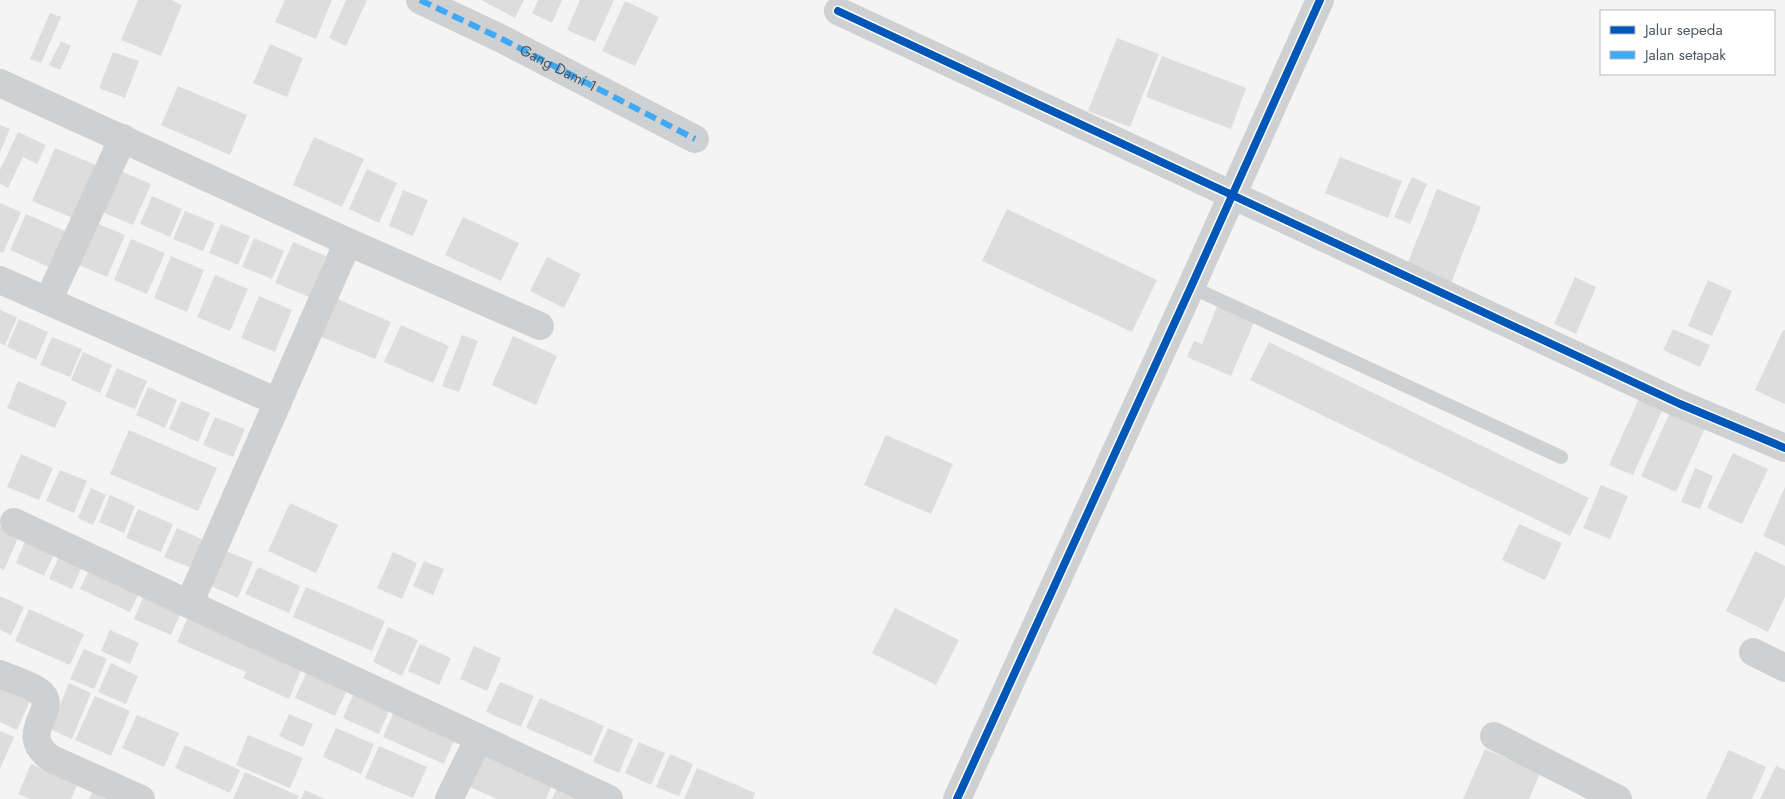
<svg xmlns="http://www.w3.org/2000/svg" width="1785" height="799" font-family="Jost,sans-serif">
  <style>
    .building { fill: #ddddde }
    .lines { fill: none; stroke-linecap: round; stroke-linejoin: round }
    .service { stroke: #ced0d2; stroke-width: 14 }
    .minor { stroke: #ced0d2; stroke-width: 28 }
    .quiet { stroke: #3fa9f5; stroke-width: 6; stroke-dasharray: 12 6; stroke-linecap: butt }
    .cycleway-casing { stroke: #fff; stroke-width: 11 }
    .cycleway { stroke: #0057b8; stroke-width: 8 }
    .labels { text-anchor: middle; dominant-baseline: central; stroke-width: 4; stroke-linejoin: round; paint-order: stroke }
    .street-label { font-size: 15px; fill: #4a5661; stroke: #fff }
  </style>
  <rect width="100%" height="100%" fill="#f4f4f4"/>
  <g class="building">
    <polygon points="138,0 171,0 182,5 161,56 121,40"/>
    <polygon points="285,0 332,0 316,39 275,22"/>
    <polygon points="346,0 367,0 346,46 329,38"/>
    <polygon points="481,0 524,0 515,18"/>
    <polygon points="538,0 562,0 552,23 532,13"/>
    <polygon points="580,0 614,0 595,42 567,30"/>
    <polygon points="625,1 659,17 635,66 602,51"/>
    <polygon points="50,13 61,17 41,63 30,59"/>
    <polygon points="1117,38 1159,54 1130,127 1088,111"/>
    <polygon points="61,41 71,46 60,70 49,65"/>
    <polygon points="270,44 303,58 287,97 253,83"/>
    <polygon points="113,52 139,61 125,98 99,88"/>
    <polygon points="1162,56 1246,88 1231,129 1146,97"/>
    <polygon points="178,86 247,115 230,155 161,125"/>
    <polygon points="0,125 10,129 0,152"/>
    <polygon points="18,132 46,145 37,164 23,157 8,188 0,184 0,170"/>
    <polygon points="314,137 364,159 342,207 293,185"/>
    <polygon points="55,148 96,165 73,218 32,201"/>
    <polygon points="1340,157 1402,181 1388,218 1325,193"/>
    <polygon points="367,169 397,183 379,223 349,209"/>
    <polygon points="118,170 151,184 133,225 100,211"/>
    <polygon points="1412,177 1427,184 1410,224 1394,217"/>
    <polygon points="1437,189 1481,207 1451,283 1407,265"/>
    <polygon points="403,190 428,200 413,236 389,226"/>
    <polygon points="152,196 182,209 170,237 140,224"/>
    <polygon points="0,203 21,212 3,253 0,252"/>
    <polygon points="1007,209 1157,280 1132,332 982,261"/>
    <polygon points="185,211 215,223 203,251 173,239"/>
    <polygon points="26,214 65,231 49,267 10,250"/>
    <polygon points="463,217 519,243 501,281 445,255"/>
    <polygon points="91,221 125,235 107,277 74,263"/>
    <polygon points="221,224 250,236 238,265 209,253"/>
    <polygon points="254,238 284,251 272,279 242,267"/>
    <polygon points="131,239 165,253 147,294 114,280"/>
    <polygon points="293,242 326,256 309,297 275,283"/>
    <polygon points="171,256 204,270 187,312 154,298"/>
    <polygon points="547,257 581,274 564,308 530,291"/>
    <polygon points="215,275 248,289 230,331 197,317"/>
    <polygon points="1575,277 1596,287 1576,334 1554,324"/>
    <polygon points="1708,280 1732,291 1712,336 1688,326"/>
    <polygon points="259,296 292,310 275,352 241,338"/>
    <polygon points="335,298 391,322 375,359 319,336"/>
    <polygon points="1218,304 1255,320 1231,376 1187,357 1194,341 1202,344"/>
    <polygon points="0,310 17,317 5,346 0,343"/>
    <polygon points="19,319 48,332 36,360 7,347"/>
    <polygon points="401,325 449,346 433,383 384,362"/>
    <polygon points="1673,329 1710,345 1700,367 1663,350"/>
    <polygon points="1783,330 1785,330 1785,404 1755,390"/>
    <polygon points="462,335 478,341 459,392 442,386"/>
    <polygon points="513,336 557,356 536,405 492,385"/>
    <polygon points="52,337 82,349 70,377 40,365"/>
    <polygon points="1269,342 1589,498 1570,536 1250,380"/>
    <polygon points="83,352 112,365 100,393 71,380"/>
    <polygon points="117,368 147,381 135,409 105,397"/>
    <polygon points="18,381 67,402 55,428 7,408"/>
    <polygon points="148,387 177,400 165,428 136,415"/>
    <polygon points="1641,394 1665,404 1633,475 1609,465"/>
    <polygon points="181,401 210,413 198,442 169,429"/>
    <polygon points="1671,410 1706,426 1676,492 1641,476"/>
    <polygon points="215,417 245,429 233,457 203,445"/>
    <polygon points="129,430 217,468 198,511 110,474"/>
    <polygon points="886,435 953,464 931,514 864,485"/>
    <polygon points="1733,453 1768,469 1742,524 1707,508"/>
    <polygon points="21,454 53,468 39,500 7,487"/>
    <polygon points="1695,468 1713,476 1700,509 1681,502"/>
    <polygon points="60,470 87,481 74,513 46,501"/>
    <polygon points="1601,485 1628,496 1610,539 1583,528"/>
    <polygon points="1785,487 1785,546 1763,536"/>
    <polygon points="91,488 106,495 93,525 78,518"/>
    <polygon points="110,495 135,506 124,533 99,522"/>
    <polygon points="290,503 338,525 316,573 268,551"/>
    <polygon points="138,509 173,524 161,552 126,538"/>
    <polygon points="1519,524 1562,543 1545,580 1502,560"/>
    <polygon points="0,527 19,536 4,570 0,568"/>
    <polygon points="177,528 206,541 194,569 164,557"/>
    <polygon points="26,539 55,552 44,576 16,563"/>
    <polygon points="224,550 253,562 238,598 209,585"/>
    <polygon points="1755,551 1785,566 1785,597 1768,632 1726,611"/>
    <polygon points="61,552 84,562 72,589 49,579"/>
    <polygon points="393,552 417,563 402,599 377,588"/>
    <polygon points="424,561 444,569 433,595 413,586"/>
    <polygon points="258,567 300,586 289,613 245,594"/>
    <polygon points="90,568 140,591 130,612 80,589"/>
    <polygon points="306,587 385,621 372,651 293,617"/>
    <polygon points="145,593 182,610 171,635 134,619"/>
    <polygon points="0,596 24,607 11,635 0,630"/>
    <polygon points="895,608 959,640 936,685 872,653"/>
    <polygon points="29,609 84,634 70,665 15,641"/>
    <polygon points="188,617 302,668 289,699 243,678 246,672 177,642"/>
    <polygon points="388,627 418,640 402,676 373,662"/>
    <polygon points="110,630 139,643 130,664 101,651"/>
    <polygon points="420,644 451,658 439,685 408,671"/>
    <polygon points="474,646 501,658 487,691 460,679"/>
    <polygon points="84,649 107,659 94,689 70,679"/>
    <polygon points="111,663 138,676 126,704 98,692"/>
    <polygon points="307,671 347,690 335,716 295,698"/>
    <polygon points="500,682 534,696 521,727 486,712"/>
    <polygon points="69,683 91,693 72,739 50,729"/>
    <polygon points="0,685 31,698 17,730 0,722"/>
    <polygon points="354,693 390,709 379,734 343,718"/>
    <polygon points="95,696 130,711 111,756 75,740"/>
    <polygon points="540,698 604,726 591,756 526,728"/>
    <polygon points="395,709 456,736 444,764 383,737"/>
    <polygon points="289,714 313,724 303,747 279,736"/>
    <polygon points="137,715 179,733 164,767 122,748"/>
    <polygon points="336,728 374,744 361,774 323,757"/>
    <polygon points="608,728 633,739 619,773 593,762"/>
    <polygon points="0,731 14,737 0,769"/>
    <polygon points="248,735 303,758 290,788 236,765"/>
    <polygon points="639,742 665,753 651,785 625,773"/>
    <polygon points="185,745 240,770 230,793 175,768"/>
    <polygon points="379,746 427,767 413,798 365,778"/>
    <polygon points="1485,749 1540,773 1529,799 1463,799"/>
    <polygon points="1729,750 1766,767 1752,799 1706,799"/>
    <polygon points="485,753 553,783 546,799 497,799 470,787"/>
    <polygon points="670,754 693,764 679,796 656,787"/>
    <polygon points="31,764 78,783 71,799 30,799 18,794"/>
    <polygon points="1776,766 1785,770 1785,799 1760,799"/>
    <polygon points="697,768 755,793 753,799 684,799"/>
    <polygon points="245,772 299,796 297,799 233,799"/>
    <polygon points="559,784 594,799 552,799"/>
    <polygon points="94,789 115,799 89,799"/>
    <polygon points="305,790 325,799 301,799"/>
  </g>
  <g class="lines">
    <polyline class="service" points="1191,287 1561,457"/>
    <g class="minor">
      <path id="s1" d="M 420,0 L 502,39 L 695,139"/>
      <polyline points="838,11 1680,404 1785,448"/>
      <polyline points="0,83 348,242 540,326"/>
      <polyline points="0,280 278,402"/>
      <polyline points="48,301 123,138"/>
      <polyline points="14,522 189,604 479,738 449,799"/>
      <polyline points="189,604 348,242"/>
      <polyline points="1753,652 1785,668"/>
      <path d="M 0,674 C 11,679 34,686 42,694 C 58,711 15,734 52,759 L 141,799"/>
      <polyline points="1494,736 1618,799"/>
      <polyline points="479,738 609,799"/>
      <polyline points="957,799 1191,287 1320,0"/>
    </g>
    <polyline class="quiet" points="420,0 502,39 695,139"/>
    <g class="cycleway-casing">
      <g id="cycleway">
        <polyline points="838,11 1680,404 1785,448"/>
        <polyline points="957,799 1191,287 1320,0"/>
      </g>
    </g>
    <use href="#cycleway" class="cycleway"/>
  </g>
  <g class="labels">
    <g class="street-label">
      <text stroke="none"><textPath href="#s1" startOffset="154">Gang Dami 1</textPath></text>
    </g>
  </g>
  <rect x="1600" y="10" width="175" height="65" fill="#ffffff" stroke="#b7bbc0"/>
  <rect x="1610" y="26" width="25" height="8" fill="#0057b8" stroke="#b7bbc0"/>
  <text x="1645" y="35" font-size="15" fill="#4a5661">Jalur sepeda</text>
  <rect x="1610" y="51" width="25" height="8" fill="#3fa9f5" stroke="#b7bbc0"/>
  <text x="1645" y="60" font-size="15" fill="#4a5661">Jalan setapak</text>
</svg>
